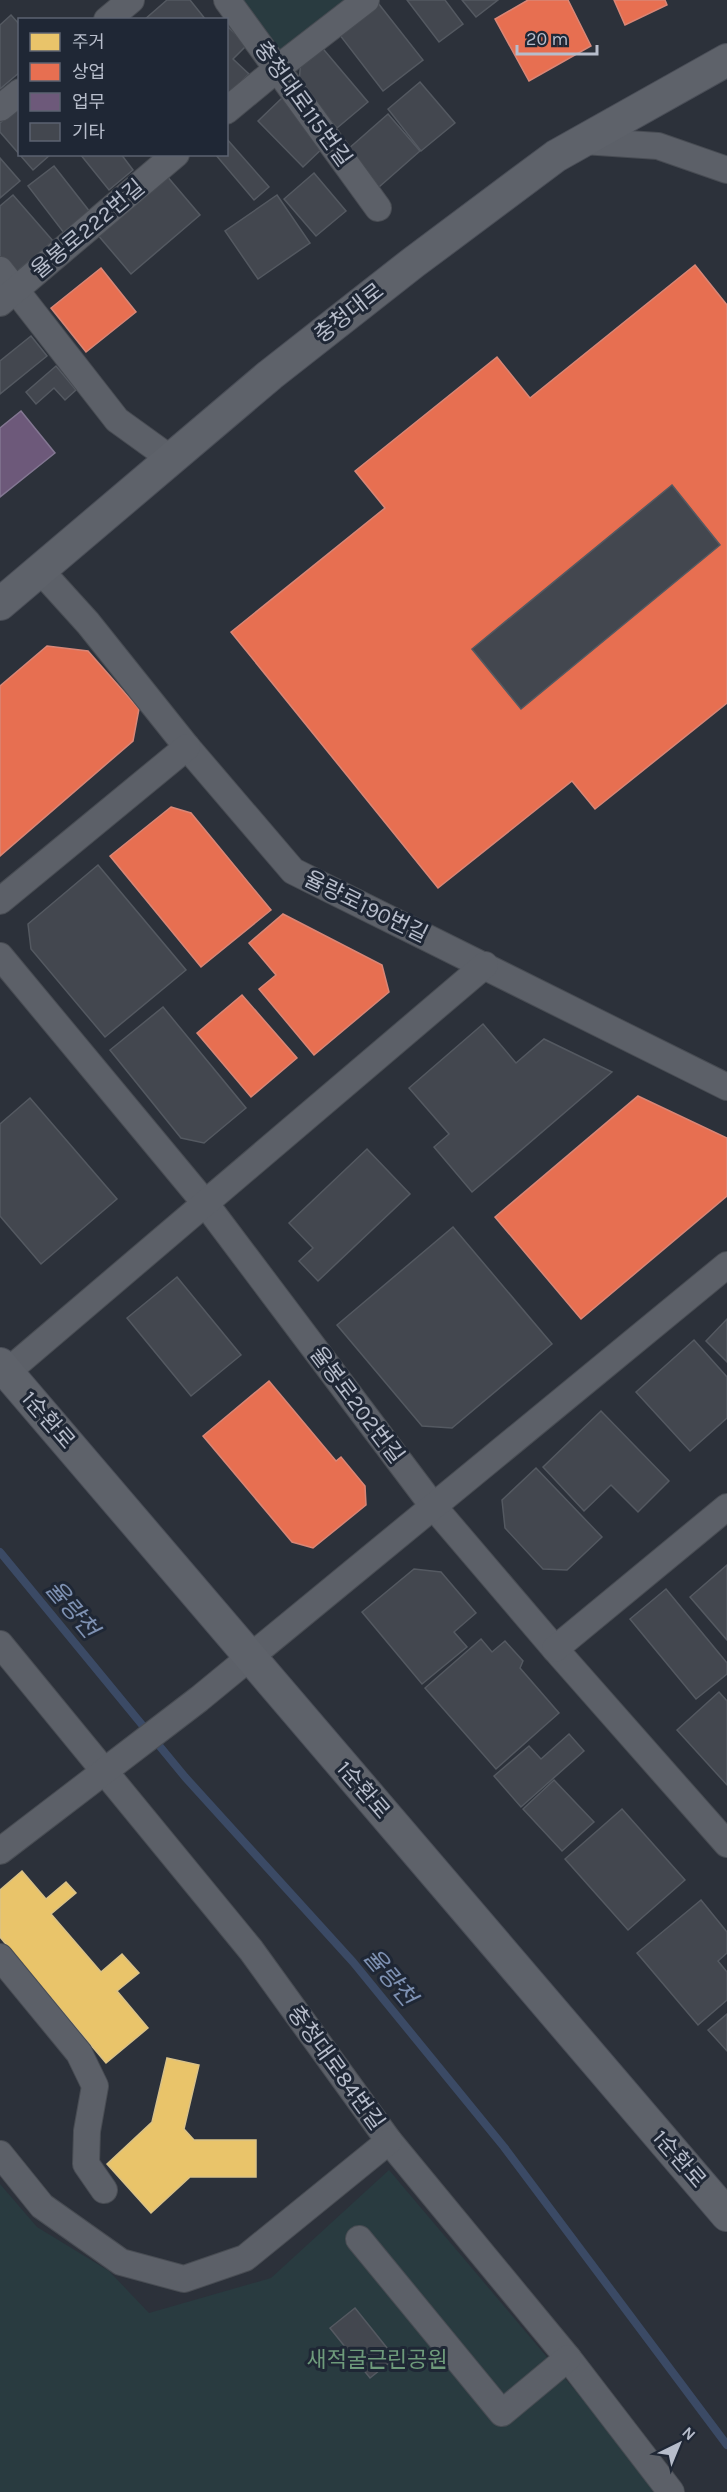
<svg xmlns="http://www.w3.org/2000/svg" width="727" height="2492" font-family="Karla,'Noto Sans KR',sans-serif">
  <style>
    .green { fill: #293b40 }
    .homes { fill: #e9c46a; stroke: #dac287; stroke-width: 1.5 }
    .shops { fill: #e76f51; stroke: #d98676; stroke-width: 1.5 }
    .offices { fill: #6d597a; stroke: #837792; stroke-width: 1.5 }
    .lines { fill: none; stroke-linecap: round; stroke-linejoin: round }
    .stream { stroke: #3b4a65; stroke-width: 8 }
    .building { fill: #43474f; stroke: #545961; stroke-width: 1.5 }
    .minor-casing { stroke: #484c53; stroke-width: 28 }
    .major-casing { stroke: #4a4e57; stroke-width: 34 }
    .minor { stroke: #5c6068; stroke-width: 26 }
    .major { stroke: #5e626a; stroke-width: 32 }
    .labels { text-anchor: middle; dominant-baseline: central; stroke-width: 6; stroke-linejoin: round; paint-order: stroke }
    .street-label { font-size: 22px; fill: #b7bdcb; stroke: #1f2735 }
    .park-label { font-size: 22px; fill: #6e9b7b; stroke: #1f2735 }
    .water-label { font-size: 24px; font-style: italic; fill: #7e91b2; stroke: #1f2735 }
  </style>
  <rect width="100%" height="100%" fill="#2c313a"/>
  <g class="green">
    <polygon points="227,0 366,0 278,68"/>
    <polygon points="389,2170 661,2492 0,2492 0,2184 37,2227 109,2271 149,2313 271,2278"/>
  </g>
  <g class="homes">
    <polygon points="22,1871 46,1899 66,1882 76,1893 51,1914 101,1972 122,1954 139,1973 117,1991 148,2028 106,2063 0,1937 0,1890"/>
    <polygon points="167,2058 199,2065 184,2129 194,2140 256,2140 256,2177 190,2177 151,2213 107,2164 152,2122"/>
  </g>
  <g class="shops">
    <polygon points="528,0 568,0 591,46 529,81 495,19"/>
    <polygon points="614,0 665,0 667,5 625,25"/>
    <polygon points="695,265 727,305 727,703 595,809 572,781 438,888 231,632 385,508 355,471 497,357 530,398"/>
    <polygon points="101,268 136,312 86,352 51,308"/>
    <polygon points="47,646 88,651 139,709 133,741 0,856 0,686"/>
    <polygon points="171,807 191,813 271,910 201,967 110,856"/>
    <polygon points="283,914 382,965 389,992 314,1055 259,989 276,975 249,943"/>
    <polygon points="242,995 297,1058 251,1097 197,1033"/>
    <polygon points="638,1096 727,1138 727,1196 581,1319 495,1217"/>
    <polygon points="269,1381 336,1461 341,1457 365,1486 366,1505 313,1548 292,1542 203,1436"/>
  </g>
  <polygon class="offices" points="21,411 55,453 0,497 0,428"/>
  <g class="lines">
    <polyline class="stream" points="0,1552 185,1777 353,1962 504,2147 727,2445"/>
  </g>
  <g class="building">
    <polygon points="167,0 190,0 206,20 144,20"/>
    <polygon points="407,0 445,0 463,24 439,42"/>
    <polygon points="462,0 498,0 476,17"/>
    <polygon points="378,3 423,60 383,91 339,34"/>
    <polygon points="11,15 20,25 20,72 0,89 0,25"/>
    <polygon points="226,25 247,45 233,59 249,74 226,97"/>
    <polygon points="319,44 368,102 337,128 299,83 301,59"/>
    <polygon points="420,82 455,123 421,151 388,109"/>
    <polygon points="283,97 328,143 303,167 258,121"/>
    <polygon points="20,106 20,154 51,154 33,170 0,132 0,123"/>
    <polygon points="388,114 420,151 379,187 347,150"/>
    <polygon points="226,138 269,187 254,200 215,154 226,154"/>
    <polygon points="80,154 121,154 133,170 109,190"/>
    <polygon points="0,158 20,181 0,198"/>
    <polygon points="54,166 90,212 64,233 28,186"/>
    <polygon points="314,173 346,211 316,236 284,199"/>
    <polygon points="166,175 200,215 131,274 97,234"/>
    <polygon points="13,195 53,241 15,273 0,256 0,206"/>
    <polygon points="277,195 310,243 258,279 225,231"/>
    <polygon points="31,336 47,356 0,394 0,361"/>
    <polygon points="56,366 76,390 65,400 54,388 36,404 26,392"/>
    <polygon points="672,485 720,545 521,709 472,649"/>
    <polygon points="98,865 186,970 105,1037 31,949 28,924"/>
    <polygon points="163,1007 246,1108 204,1143 181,1138 110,1050"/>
    <polygon points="483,1024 516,1063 544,1039 612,1072 472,1192 434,1147 449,1134 409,1088"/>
    <polygon points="30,1098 117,1199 41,1264 0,1216 0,1124"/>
    <polygon points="367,1149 410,1194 318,1281 299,1261 313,1248 289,1223"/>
    <polygon points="453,1227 552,1344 452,1428 422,1426 337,1325"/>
    <polygon points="177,1277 241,1355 191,1396 127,1318"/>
    <polygon points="727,1319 727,1362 706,1341"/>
    <polygon points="694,1340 727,1377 727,1418 690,1451 636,1392"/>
    <polygon points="601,1411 669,1481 638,1512 611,1485 584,1511 543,1467"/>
    <polygon points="536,1468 602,1537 567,1570 543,1569 505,1528 502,1500"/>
    <polygon points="727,1565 727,1640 690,1597"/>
    <polygon points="414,1569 441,1572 476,1613 454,1632 467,1647 422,1684 362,1612"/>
    <polygon points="666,1589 727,1663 727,1674 696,1699 630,1619"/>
    <polygon points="481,1639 492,1652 505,1641 523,1661 520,1668 559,1713 496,1769 425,1688"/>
    <polygon points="719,1692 727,1701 727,1785 677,1730"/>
    <polygon points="569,1734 584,1751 521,1807 494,1776 529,1746 541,1759"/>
    <polygon points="554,1780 594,1822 562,1851 523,1809"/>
    <polygon points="622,1809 685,1880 628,1930 565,1859"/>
    <polygon points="701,1900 727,1932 727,1953 718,1961 727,1972 727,2000 698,2025 637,1953"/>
    <polygon points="727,2014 727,2051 708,2030"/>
    <polygon points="355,2308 395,2358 370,2378 330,2328"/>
  </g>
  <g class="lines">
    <g class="minor-casing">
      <g id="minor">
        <polyline points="227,0 378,208"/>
        <polyline points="107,20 131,0"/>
        <polyline points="0,108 20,92"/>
        <polyline points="226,111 278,68 366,0"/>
        <polyline points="583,141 658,146 727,170"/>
        <polyline points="0,270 117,420 171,459"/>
        <polyline points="0,303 176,154"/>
        <polyline points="40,570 88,623 187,747 293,871 727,1087"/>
        <polyline points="0,901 187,747"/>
        <polyline points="0,956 205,1203 433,1506 555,1649 727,1844"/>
        <polyline points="7,1372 485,965"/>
        <polyline points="0,1644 251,1950 389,2141 568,2358 671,2492"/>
        <polyline points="555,1649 727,1507"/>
        <polyline points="0,1851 199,1699 727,1265"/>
        <polyline points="0,1957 79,2053 95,2086 87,2131 86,2164 104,2190"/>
        <polyline points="0,2154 42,2206 121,2262 184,2279 245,2258 389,2141"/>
        <polyline points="359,2239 502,2413 568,2358"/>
      </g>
    </g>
    <g class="major-casing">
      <g id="major">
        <polyline points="0,604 270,375 414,262 556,156 727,60"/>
        <polyline points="0,1364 727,2215"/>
      </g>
    </g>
    <use href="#minor" class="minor"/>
    <use href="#major" class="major"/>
  </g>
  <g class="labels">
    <g class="street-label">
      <text transform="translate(303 104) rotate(54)">충청대로115번길</text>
      <text transform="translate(88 229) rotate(-40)">율봉로222번길</text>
      <text transform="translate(349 313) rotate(-38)">충청대로</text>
      <text transform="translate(366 907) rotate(26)">율량로190번길</text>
      <text transform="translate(357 1405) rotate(53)">율봉로202번길</text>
      <text transform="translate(48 1420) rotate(49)">1순환로</text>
      <text transform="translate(363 1790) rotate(49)">1순환로</text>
      <text transform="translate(336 2068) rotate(54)">충청대로84번길</text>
      <text transform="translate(679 2159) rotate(49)">1순환로</text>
    </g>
    <g class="park-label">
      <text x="377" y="2360">새적굴근린공원</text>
    </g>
    <g class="water-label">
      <text transform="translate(72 1609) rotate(50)">율량천</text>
      <text transform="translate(390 1977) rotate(50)">율량천</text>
    </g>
  </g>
  <rect x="18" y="18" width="210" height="138" fill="#1f2735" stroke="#5c6371" stroke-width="1.5"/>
  <rect x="30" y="33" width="30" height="18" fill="#e9c46a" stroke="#5c6371" stroke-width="1.5"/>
  <text x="72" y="48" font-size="18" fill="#b7bdcb">주거</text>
  <rect x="30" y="63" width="30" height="18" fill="#e76f51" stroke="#5c6371" stroke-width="1.5"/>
  <text x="72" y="78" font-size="18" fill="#b7bdcb">상업</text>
  <rect x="30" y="93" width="30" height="18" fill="#6d597a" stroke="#5c6371" stroke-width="1.5"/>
  <text x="72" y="108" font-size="18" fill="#b7bdcb">업무</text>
  <rect x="30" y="123" width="30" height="18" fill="#43474f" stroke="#5c6371" stroke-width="1.5"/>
  <text x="72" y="138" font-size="18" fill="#b7bdcb">기타</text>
  <g transform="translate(679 2444) rotate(43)" stroke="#1f2735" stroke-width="4.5" paint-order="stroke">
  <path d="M0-4.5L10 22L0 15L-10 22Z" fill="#b7bdcb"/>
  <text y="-9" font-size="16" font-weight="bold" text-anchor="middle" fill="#b7bdcb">N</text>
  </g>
  <path d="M517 45v9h80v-9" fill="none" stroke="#b7bdcb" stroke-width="3"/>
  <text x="526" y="45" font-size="18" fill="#b7bdcb" stroke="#1f2735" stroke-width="4.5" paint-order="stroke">20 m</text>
</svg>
